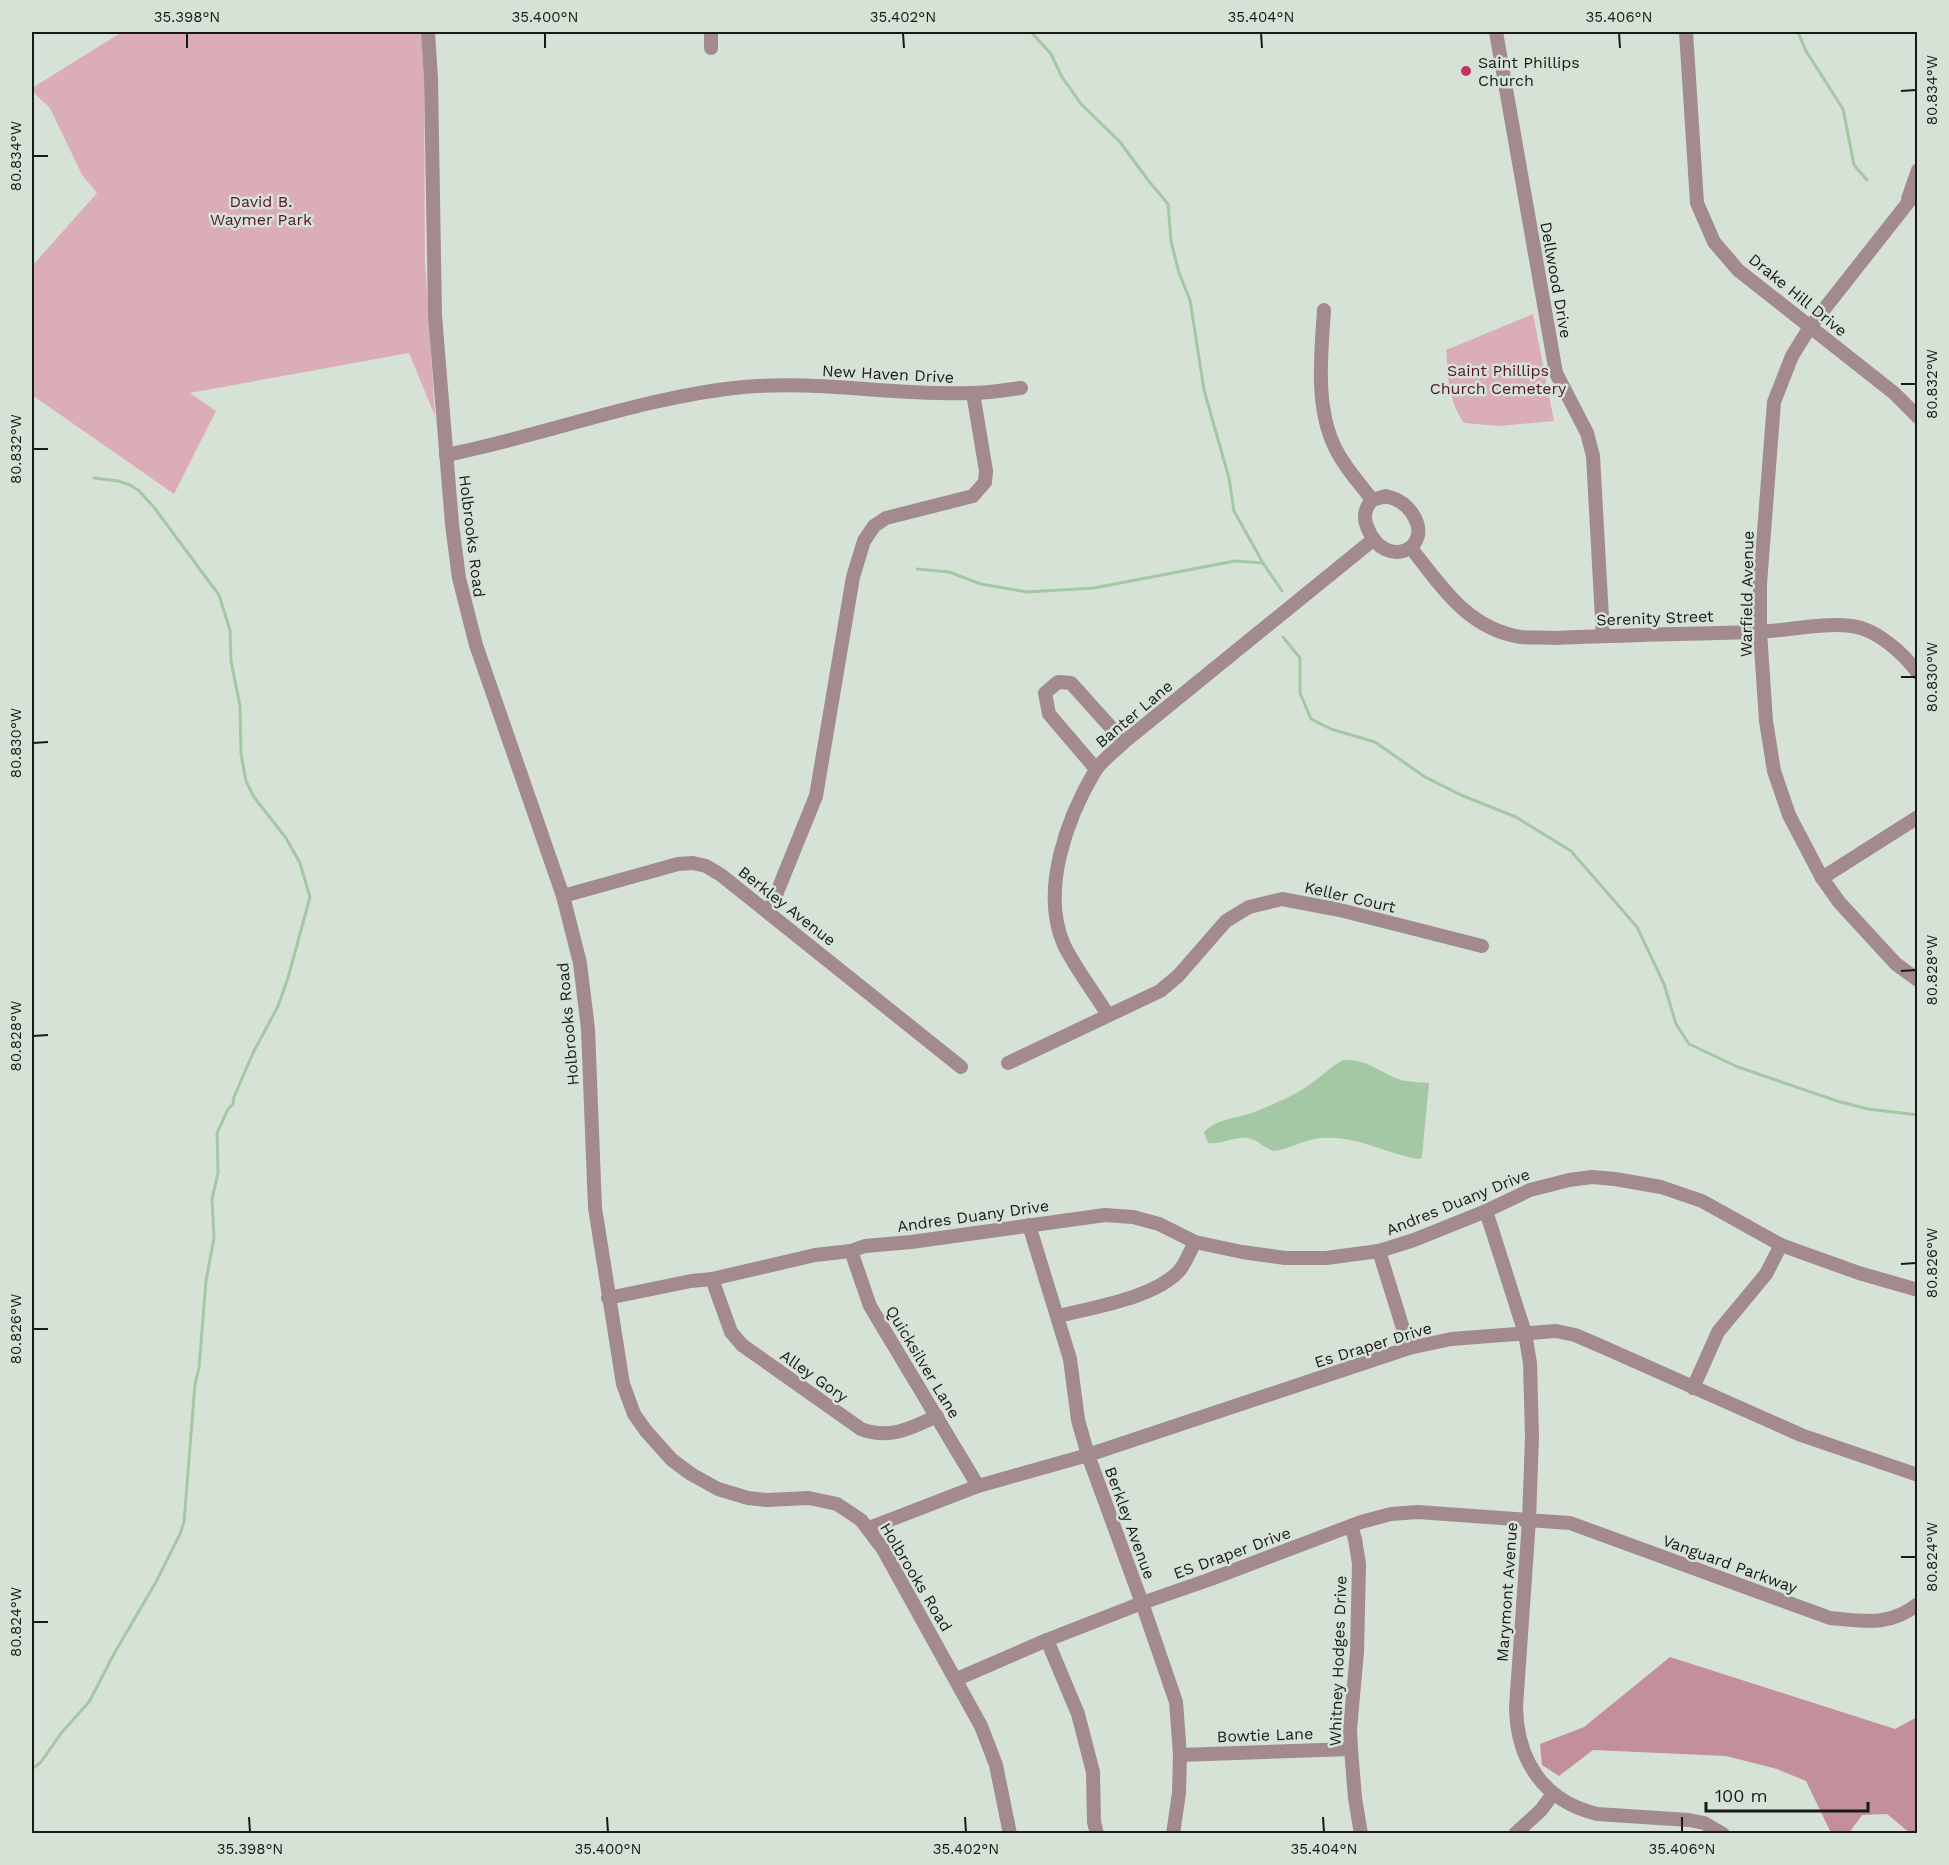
<svg xmlns="http://www.w3.org/2000/svg" width="1949" height="1865" font-family="'Work Sans',sans-serif">
  <style>
    .green { fill: #dbaeb7 }
    .forest { fill: #c38f9a }
    .water { fill: #a4c8a3 }
    .lines { fill: none; stroke-linecap: round; stroke-linejoin: round }
    .stream { stroke: #a4c8a3; stroke-width: 3 }
    .minor { stroke: #a28a8e; stroke-width: 14 }
    .ticks { fill: none; stroke: #171b17; stroke-width: 2 }
    .poi-dot { fill: #c13362; stroke: #d7e2d7; stroke-width: 2 }
    .labels { text-anchor: middle; dominant-baseline: central; stroke-width: 5; stroke-linejoin: round; paint-order: stroke }
    .poi-label { font-size: 16px; fill: #171b17; stroke: #d7e2d7; text-anchor: start }
    .park-label { font-size: 16px; fill: #541529; stroke: #d7e2d7 }
    .street-label { font-size: 16px; fill: #171b17; stroke: #d7e2d7 }
    .neatline { fill: none; stroke: #171b17; stroke-width: 2 }
    .ticks-label { font-size: 15px; text-anchor: middle; fill: #171b17 }
  </style>
  <rect width="100%" height="100%" fill="#d7e2d7"/>
  <g class="green">
    <polygon points="122,32 421,32 424,76 425,260 435,416 409,353 190,393 216,411 174,494 32,395 32,266 97,193 82,175 50,108 32,91 32,88"/>
    <path d="M 1533,314 L 1554,421 L 1500,426 L 1464,423 C 1448,400 1448,376 1446,350 Z"/>
  </g>
  <polygon class="forest" points="1670,1657 1895,1729 1917,1717 1917,1833 1910,1833 1887,1814 1862,1815 1849,1833 1831,1833 1806,1781 1777,1769 1726,1756 1593,1750 1559,1776 1542,1765 1540,1744 1584,1727"/>
  <path class="water" d="M 1343,1060 C 1369,1059 1378,1072 1401,1080 C 1409,1082 1420,1082 1429,1083 L 1422,1157 L 1420,1159 C 1385,1154 1352,1132 1314,1139 C 1301,1142 1288,1149 1274,1151 C 1264,1148 1258,1140 1248,1138 C 1234,1136 1221,1145 1208,1143 L 1204,1132 C 1218,1117 1241,1119 1259,1110 C 1276,1103 1294,1096 1309,1085 C 1321,1077 1330,1067 1343,1060 Z"/>
  <g class="lines">
    <g class="stream">
      <polyline points="1031,32 1051,54 1062,77 1081,104 1120,142 1148,180 1168,204 1171,241 1179,273 1190,300 1204,390 1229,478 1234,511 1263,563 1282,591"/>
      <polyline points="1798,32 1806,51 1843,109 1854,165 1867,180"/>
      <polyline points="917,569 949,572 981,584 1027,592 1094,588 1235,561 1263,563"/>
      <polyline points="1283,637 1300,658 1300,693 1311,719 1331,729 1375,742 1425,777 1461,795 1516,817 1571,851 1637,927 1664,984 1676,1024 1689,1044 1738,1067 1837,1101 1868,1109 1918,1115"/>
      <polyline points="32,1769 41,1762 62,1732 89,1702 115,1652 156,1582 180,1534 184,1522 195,1384 199,1368 206,1281 214,1238 212,1199 218,1173 217,1133 228,1109 233,1104 234,1097 253,1053 278,1006 288,978 310,897 300,863 286,838 254,797 246,781 241,754 240,706 231,661 230,630 219,595 153,506 138,490 130,485 118,481 94,478"/>
    </g>
    <g class="minor">
      <polyline points="428,32 431,79 435,315 452,524 459,578 476,645 563,896 580,963 588,1029 595,1208 623,1384 634,1414 646,1431 672,1460 691,1474 718,1489 748,1498 767,1500 809,1498 837,1504 861,1520 883,1549 981,1726 996,1765 1010,1834"/>
      <polyline points="711,32 711,48"/>
      <polyline points="1496,32 1556,373 1587,433 1593,456 1603,636"/>
      <polyline points="1686,32 1697,203 1714,242 1738,270 1894,393 1918,417"/>
      <polyline points="1918,190 1810,327 1792,356 1774,402 1760,584 1760,632 1766,721 1774,771 1789,815 1822,878 1839,902 1896,964 1918,980"/>
      <polyline points="1908,199 1918,170"/>
      <path d="M 1324,310 C 1321,356 1314,413 1339,455 C 1348,471 1361,485 1372,500"/>
      <path d="M 446,455 C 546,435 642,397 743,387 C 819,380 895,396 971,393 C 988,393 1004,390 1021,388"/>
      <path d="M 1386,496 C 1397,499 1405,503 1412,513 C 1436,549 1385,571 1368,529 C 1363,518 1364,509 1372,500 Z"/>
      <path d="M 1411,548 C 1442,587 1468,629 1521,637 C 1532,638 1544,637 1554,638 C 1622,635 1689,634 1756,632 C 1788,631 1821,622 1852,626 C 1877,629 1904,654 1918,673"/>
      <polyline points="1096,769 1049,714 1045,693 1058,682 1071,683 1124,742"/>
      <polyline points="1822,878 1918,817"/>
      <polyline points="563,896 678,864 693,863 706,866 721,875 961,1067"/>
      <polyline points="769,912 816,796 853,577 864,541 874,526 886,518 973,496 985,482 986,471 973,393"/>
      <path d="M 1108,1015 C 1095,994 1074,966 1064,945 C 1040,891 1067,818 1095,771 C 1102,760 1115,751 1124,742 L 1374,539"/>
      <polyline points="1008,1063 1160,991 1178,976 1226,921 1249,907 1282,899 1340,910 1482,946"/>
      <path d="M 1486,1211 L 1525,1333 L 1530,1363 L 1532,1437 L 1529,1520 L 1516,1707 C 1517,1760 1543,1801 1597,1814 L 1689,1820 L 1704,1823 L 1723,1834"/>
      <polyline points="1029,1225 1070,1359 1078,1420 1088,1455 1142,1603 1176,1702 1180,1755 1179,1793 1173,1834"/>
      <polyline points="851,1251 870,1306 978,1486"/>
      <polyline points="1379,1251 1409,1348"/>
      <path d="M 712,1279 L 731,1332 L 742,1345 L 861,1429 C 889,1440 912,1428 937,1416"/>
      <polyline points="608,1298 691,1281 712,1279 815,1255 851,1251 865,1246 911,1242 1105,1215 1133,1217 1159,1224 1195,1242 1242,1252 1285,1258 1326,1258 1379,1251 1414,1240 1486,1211 1530,1190 1569,1180 1592,1177 1615,1179 1661,1187 1702,1201 1781,1245 1859,1273 1918,1290"/>
      <path d="M 1059,1316 C 1094,1307 1154,1298 1179,1271 C 1186,1263 1190,1251 1195,1242"/>
      <polyline points="1693,1388 1718,1332 1766,1274 1781,1245"/>
      <polyline points="1351,1526 1355,1539 1359,1564 1357,1652 1350,1729 1351,1749 1355,1798 1361,1834"/>
      <polyline points="869,1528 978,1486 1088,1455 1409,1348 1451,1339 1556,1331 1575,1335 1603,1347 1801,1435 1918,1475"/>
      <polyline points="1047,1640 1078,1714 1093,1772 1094,1822 1097,1834"/>
      <path d="M 957,1679 L 1047,1640 L 1142,1603 L 1211,1579 L 1361,1522 L 1391,1514 L 1418,1512 L 1570,1523 L 1830,1618 C 1864,1621 1889,1627 1918,1604"/>
      <polyline points="1180,1755 1351,1749"/>
      <polyline points="1515,1834 1541,1810 1553,1794"/>
    </g>
  </g>
  <path class="ticks" d="M 187,33 L 187,48M 545,33 L 545,48M 903,33 L 904,48M 1261,33 L 1262,48M 1619,33 L 1620,48M 1901,91 L 1916,90M 33,156 L 48,156M 1901,384 L 1916,384M 33,449 L 48,449M 1901,677 L 1916,677M 33,743 L 48,742M 1901,971 L 1916,970M 33,1036 L 48,1035M 1901,1264 L 1916,1263M 33,1329 L 48,1329M 1901,1557 L 1916,1557M 33,1622 L 48,1622M 249,1817 L 250,1832M 607,1817 L 608,1832M 965,1817 L 966,1832M 1323,1817 L 1324,1832M 1682,1817 L 1682,1832"/>
  <circle class="poi-dot" cx="1466" cy="71" r="6"/>
  <g class="labels">
    <g class="poi-label">
      <text x="1478" y="62">Saint Phillips<tspan x="1478" dy="18">Church</tspan></text>
    </g>
    <g class="park-label">
      <text x="261" y="201">David B.<tspan x="261" dy="18">Waymer Park</tspan></text>
      <text x="1498" y="370">Saint Phillips<tspan x="1498" dy="18">Church Cemetery</tspan></text>
    </g>
    <g class="street-label">
      <text transform="translate(1556 280) rotate(80)">Dellwood Drive</text>
      <text transform="translate(1798 295) rotate(39)">Drake Hill Drive</text>
      <text transform="translate(888 374) rotate(3)">New Haven Drive</text>
      <text transform="translate(472 536) rotate(83)">Holbrooks Road</text>
      <text transform="translate(1747 594) rotate(-89)">Warfield Avenue</text>
      <text transform="translate(1655 618) rotate(-2)">Serenity Street</text>
      <text transform="translate(1134 714) rotate(-40)">Banter Lane</text>
      <text transform="translate(1350 897) rotate(13)">Keller Court</text>
      <text transform="translate(787 906) rotate(38)">Berkley Avenue</text>
      <text transform="translate(568 1024) rotate(-95)">Holbrooks Road</text>
      <text transform="translate(1458 1202) rotate(-22)">Andres Duany Drive</text>
      <text transform="translate(973 1216) rotate(-8)">Andres Duany Drive</text>
      <text transform="translate(1373 1345) rotate(-17)">Es Draper Drive</text>
      <text transform="translate(923 1362) rotate(59)">Quicksilver Lane</text>
      <text transform="translate(814 1376) rotate(35)">Alley Gory</text>
      <text transform="translate(1130 1523) rotate(70)">Berkley Avenue</text>
      <text transform="translate(1232 1553) rotate(-20)">ES Draper Drive</text>
      <text transform="translate(1730 1564) rotate(20)">Vanguard Parkway</text>
      <text transform="translate(916 1577) rotate(59)">Holbrooks Road</text>
      <text transform="translate(1507 1592) rotate(-86)">Marymont Avenue</text>
      <text transform="translate(1338 1661) rotate(-88)">Whitney Hodges Drive</text>
      <text transform="translate(1265 1735) rotate(-2)">Bowtie Lane</text>
    </g>
  </g>
  <rect width="1949" height="1865" fill="none" stroke="#d7e2d7" stroke-width="66"/>
  <path d="M1706 1802v9h162v-9" fill="none" stroke="#171b17" stroke-width="3"/>
  <text x="1715" y="1802" font-size="18" fill="#171b17" stroke="#d7e2d7" stroke-width="4.5" paint-order="stroke">100 m</text>
  <rect x="33" y="33" width="1883" height="1799" class="neatline"/>
  <g class="ticks-label">
    <text x="187" y="22">35.398°N</text>
    <text x="545" y="22">35.400°N</text>
    <text x="903" y="22">35.402°N</text>
    <text x="1261" y="22">35.404°N</text>
    <text x="1619" y="22">35.406°N</text>
    <text transform="translate(1932 90) rotate(-90)" y="5">80.834°W</text>
    <text transform="translate(16 156) rotate(-90)" y="5">80.834°W</text>
    <text transform="translate(1932 384) rotate(-90)" y="5">80.832°W</text>
    <text transform="translate(16 449) rotate(-90)" y="5">80.832°W</text>
    <text transform="translate(1932 677) rotate(-90)" y="5">80.830°W</text>
    <text transform="translate(16 743) rotate(-90)" y="5">80.830°W</text>
    <text transform="translate(1932 970) rotate(-90)" y="5">80.828°W</text>
    <text transform="translate(16 1036) rotate(-90)" y="5">80.828°W</text>
    <text transform="translate(1932 1263) rotate(-90)" y="5">80.826°W</text>
    <text transform="translate(16 1329) rotate(-90)" y="5">80.826°W</text>
    <text transform="translate(1932 1557) rotate(-90)" y="5">80.824°W</text>
    <text transform="translate(16 1622) rotate(-90)" y="5">80.824°W</text>
    <text x="250" y="1854">35.398°N</text>
    <text x="608" y="1854">35.400°N</text>
    <text x="966" y="1854">35.402°N</text>
    <text x="1324" y="1854">35.404°N</text>
    <text x="1682" y="1854">35.406°N</text>
  </g>
</svg>
